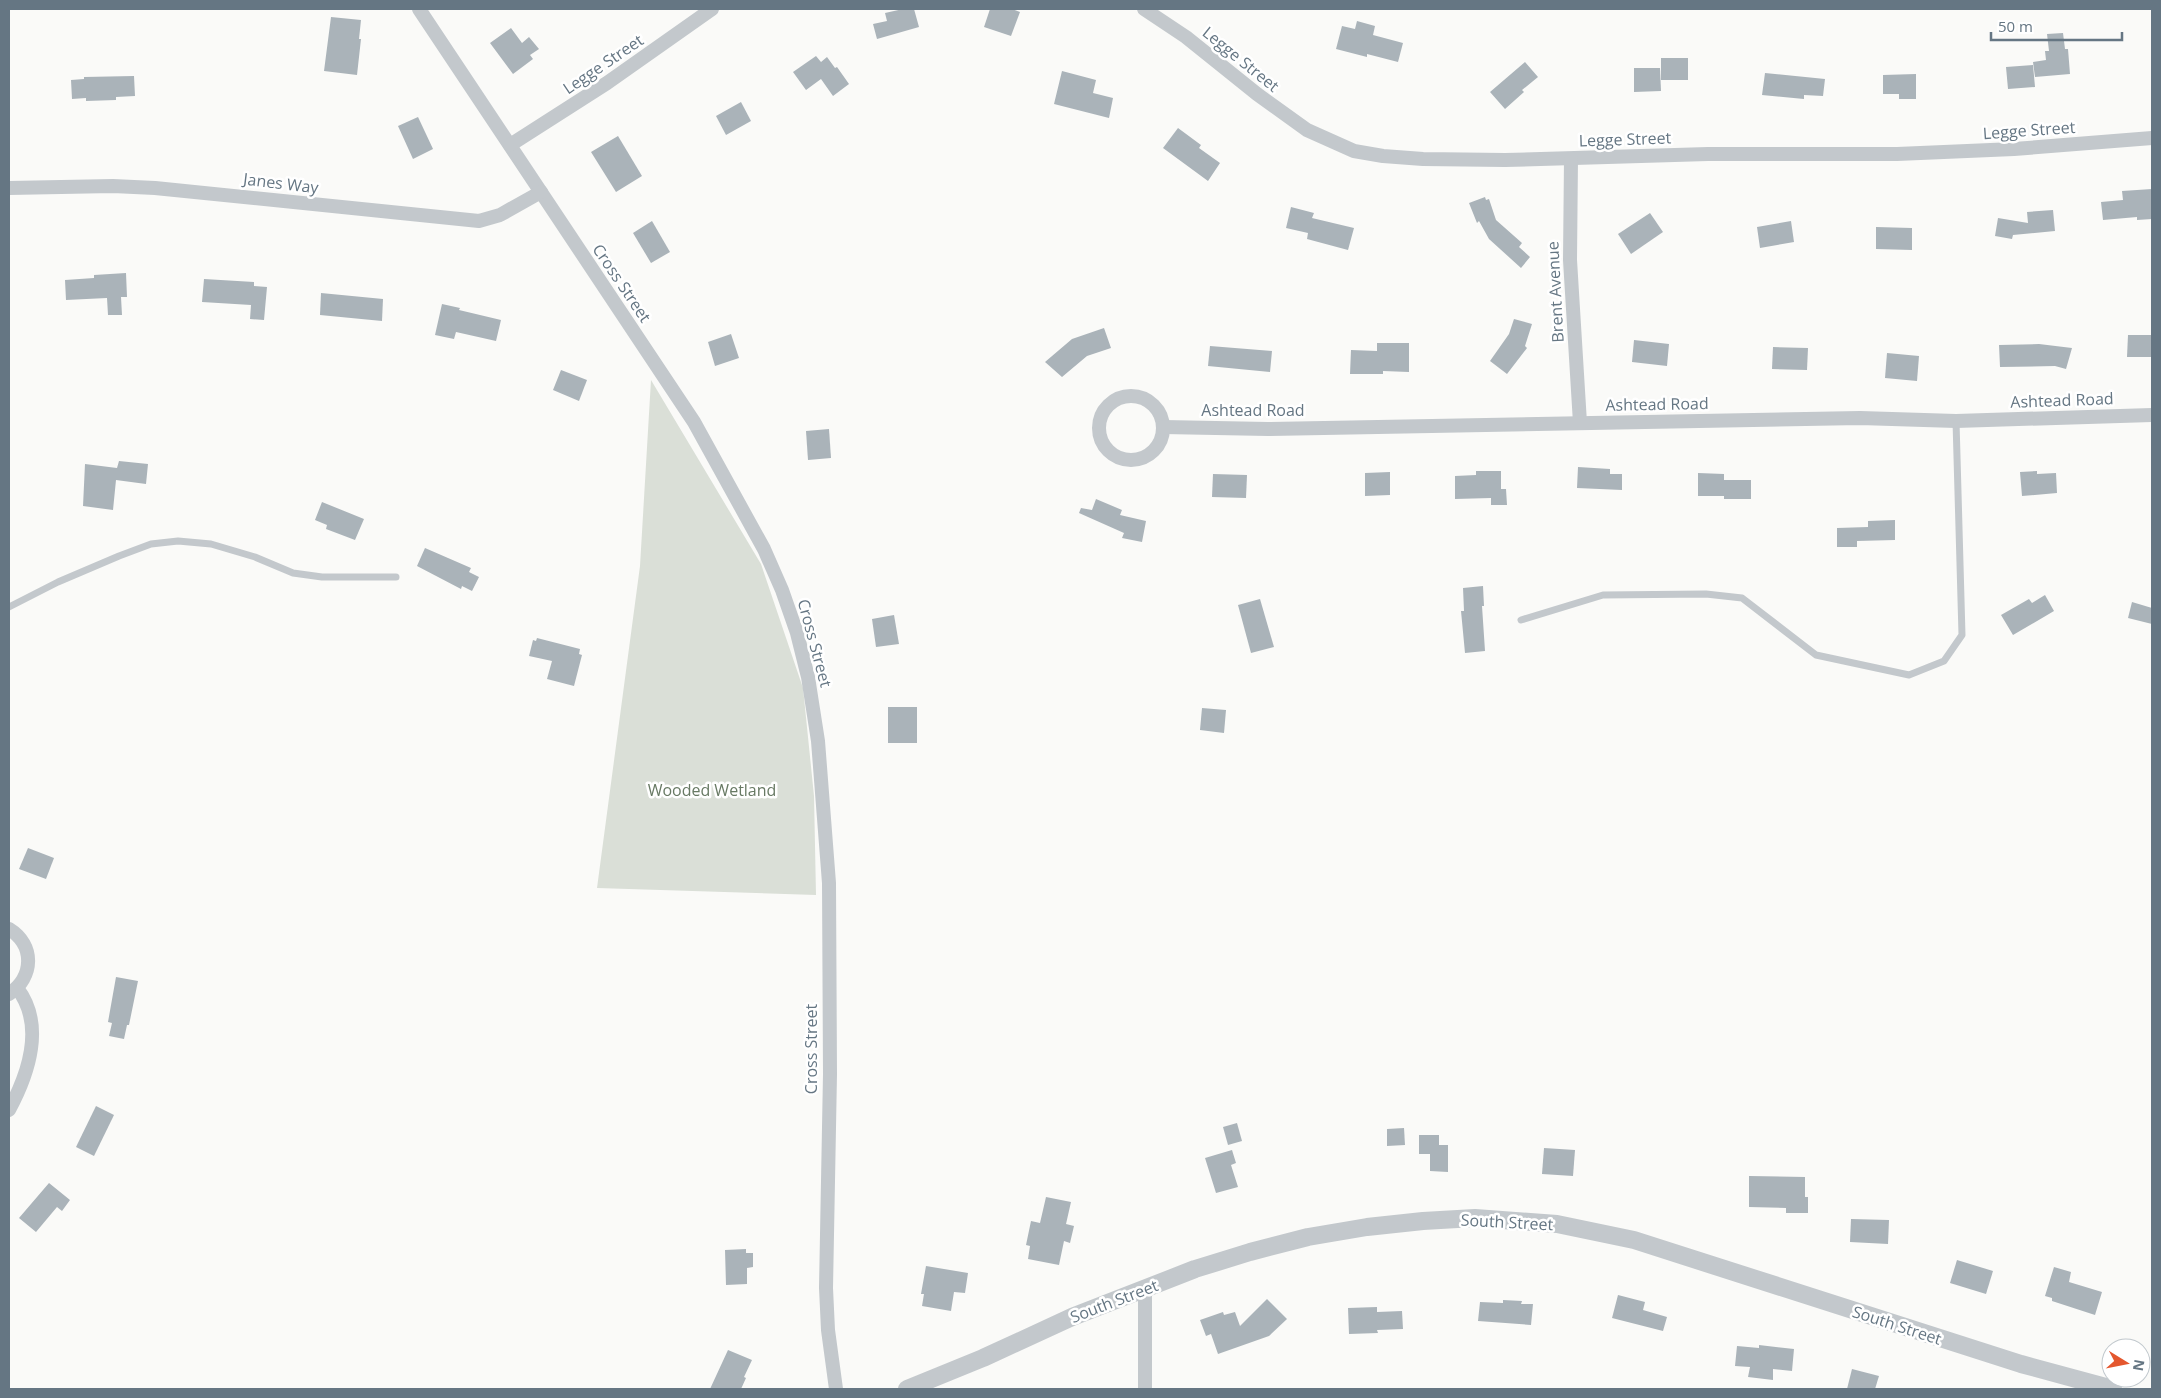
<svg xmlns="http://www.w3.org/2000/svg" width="2161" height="1398" font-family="'Open Sans',sans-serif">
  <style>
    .green { fill: #dadfd7 }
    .building { fill: #aab3b9 }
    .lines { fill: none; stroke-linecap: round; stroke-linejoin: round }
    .service { stroke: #c3c8cc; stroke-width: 7 }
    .minor { stroke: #c3c8cc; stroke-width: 14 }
    .tertiary { stroke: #c3c8cc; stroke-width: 18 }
    .labels { text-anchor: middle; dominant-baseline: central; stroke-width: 5; stroke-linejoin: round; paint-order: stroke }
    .street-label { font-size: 16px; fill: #657683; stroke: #fff }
    .park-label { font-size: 16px; fill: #687a64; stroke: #fff }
  </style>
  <rect width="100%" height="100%" fill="#fafaf8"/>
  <polygon class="green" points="651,380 761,564 803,688 814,796 816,895 597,888 640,566"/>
  <g class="building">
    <polygon points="903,9 914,9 919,27 877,39 873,24 887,21 885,13"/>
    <polygon points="990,9 1012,9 1020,12 1011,36 984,27"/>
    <polygon points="331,17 361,20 359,39 361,39 357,75 324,71"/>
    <polygon points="1357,21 1375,26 1373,35 1403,43 1398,62 1367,54 1367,57 1336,49 1342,26 1355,29"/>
    <polygon points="511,28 522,43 529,37 539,49 530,55 533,59 513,74 490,43"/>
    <polygon points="2063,33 2065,49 2068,49 2070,74 2035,77 2033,62 2046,60 2045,51 2049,51 2047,34"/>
    <polygon points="816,56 821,62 827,57 835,68 837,67 849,84 833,96 821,79 806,90 793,72"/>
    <rect x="1661" y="58" width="27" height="22"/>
    <polygon points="1525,62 1538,77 1522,90 1524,92 1505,109 1490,92"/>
    <polygon points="2033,65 2035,87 2008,89 2006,67"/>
    <polygon points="1634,68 1660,68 1661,91 1634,92"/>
    <polygon points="1062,71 1096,80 1093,93 1113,98 1109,118 1054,104"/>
    <polygon points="1765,73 1825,79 1823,96 1804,95 1804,99 1762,95"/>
    <polygon points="1916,74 1916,99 1899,99 1899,94 1883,94 1883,75"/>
    <polygon points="134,76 135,96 116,97 116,100 86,101 86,98 72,99 71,80 84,79 84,77"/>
    <polygon points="741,102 751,121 726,135 716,116"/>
    <polygon points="418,117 433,149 413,159 398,126"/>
    <polygon points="1178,128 1201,145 1199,148 1220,163 1208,181 1163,148"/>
    <polygon points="618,136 642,176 616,192 591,152"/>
    <polygon points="2152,189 2152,219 2137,220 2137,217 2103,220 2101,202 2123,200 2122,191"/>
    <polygon points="1485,197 1486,200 1489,199 1496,220 1522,243 1519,247 1530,257 1521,268 1489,239 1479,221 1477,223 1469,203"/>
    <polygon points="1291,207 1314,213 1312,218 1354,228 1348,250 1307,239 1308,233 1286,228"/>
    <polygon points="2053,210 2055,231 2013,235 2012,239 1995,236 1998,218 2028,223 2027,212"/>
    <polygon points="1650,213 1663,232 1631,254 1618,234"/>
    <polygon points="652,221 670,252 651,263 633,233"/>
    <polygon points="1791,221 1794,242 1760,248 1757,227"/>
    <polygon points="1876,227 1912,228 1912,250 1876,249"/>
    <polygon points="126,273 127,297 121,297 122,315 108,315 107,298 66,300 65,280 94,278 94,275"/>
    <polygon points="204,279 254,282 254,286 267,287 264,320 250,319 251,305 202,302"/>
    <polygon points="321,293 383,299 382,321 320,315"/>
    <polygon points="442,304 460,308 459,310 501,320 496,341 456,332 454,339 435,335"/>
    <polygon points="1514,319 1532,324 1525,346 1527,348 1507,374 1490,361 1509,334"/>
    <polygon points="1104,328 1111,348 1087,356 1062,377 1045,362 1072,339"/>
    <polygon points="731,334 739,358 715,366 708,342"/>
    <polygon points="2128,335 2152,335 2152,357 2127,357"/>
    <polygon points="1634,340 1669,344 1667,366 1632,362"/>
    <polygon points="1377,343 1409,343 1409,372 1383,371 1383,374 1350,374 1351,350 1377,351"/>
    <polygon points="2039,344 2072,348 2066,369 2055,366 2000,367 1999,345"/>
    <polygon points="1210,346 1272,351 1270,372 1208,366"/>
    <polygon points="1773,347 1808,348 1807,370 1772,369"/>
    <polygon points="1887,353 1919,356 1917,381 1885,378"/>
    <polygon points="561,370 587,380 579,401 553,390"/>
    <polygon points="829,429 831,458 808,460 806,431"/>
    <polygon points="119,461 148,464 146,484 116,480 113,510 83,506 85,464 117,468"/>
    <polygon points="1578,467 1610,469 1610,474 1622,474 1622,490 1577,488"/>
    <polygon points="1476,471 1501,471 1501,489 1506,489 1507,505 1491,505 1491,498 1455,499 1455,476 1476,475"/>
    <polygon points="2037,471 2037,474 2056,473 2057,493 2022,496 2020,472"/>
    <polygon points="1390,472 1390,495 1365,496 1365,473"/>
    <polygon points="1698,473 1724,474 1724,480 1751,480 1751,499 1724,499 1724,496 1698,496"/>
    <polygon points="1213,474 1247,475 1246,498 1212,497"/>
    <polygon points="1096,499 1122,510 1120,515 1146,521 1142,542 1122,538 1124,533 1079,513 1081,508 1092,510"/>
    <polygon points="322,502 364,519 355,540 326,529 327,525 315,520"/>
    <polygon points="1895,520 1895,540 1857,541 1857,547 1837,547 1837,528 1868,527 1868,521"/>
    <polygon points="425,548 471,568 469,572 479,577 472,591 462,586 461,589 417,566"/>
    <polygon points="1483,586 1484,606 1482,606 1485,651 1465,653 1461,611 1464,611 1463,588"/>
    <polygon points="2045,595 2054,611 2013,635 2001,615 2029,599 2032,603"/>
    <polygon points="1260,599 1274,647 1251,653 1238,605"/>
    <polygon points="2132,602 2152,608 2152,624 2128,618"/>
    <polygon points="894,615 899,644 876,647 872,619"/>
    <polygon points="537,638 580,649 579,654 582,655 574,686 547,679 552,661 529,656 533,640 536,641"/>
    <rect x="888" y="707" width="29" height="36"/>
    <polygon points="1202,708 1226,710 1224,733 1200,730"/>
    <polygon points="28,848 54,858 46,879 19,869"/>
    <polygon points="116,977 138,981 129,1025 127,1025 124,1039 109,1036 112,1023 108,1022"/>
    <polygon points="96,1106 114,1115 94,1156 76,1147"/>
    <polygon points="1237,1123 1242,1141 1228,1145 1223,1127"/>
    <polygon points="1404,1128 1405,1145 1387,1146 1387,1129"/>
    <polygon points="1419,1135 1439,1135 1439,1145 1448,1145 1448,1172 1430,1171 1430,1154 1419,1154"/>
    <polygon points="1544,1148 1575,1150 1573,1176 1542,1174"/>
    <polygon points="1232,1150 1236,1163 1231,1165 1238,1187 1216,1193 1205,1158"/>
    <polygon points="1749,1176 1805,1177 1805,1197 1808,1197 1808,1213 1786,1213 1786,1208 1749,1207"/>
    <polygon points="49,1183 70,1200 62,1211 57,1207 36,1232 19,1218"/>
    <polygon points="1046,1197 1071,1202 1066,1224 1074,1226 1070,1243 1064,1241 1059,1265 1028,1259 1030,1246 1026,1245 1031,1221 1040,1223"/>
    <polygon points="1851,1219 1889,1220 1888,1244 1850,1242"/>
    <polygon points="746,1249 746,1253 753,1253 753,1267 747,1268 747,1284 726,1285 725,1250"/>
    <polygon points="1957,1260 1993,1271 1986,1294 1950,1283"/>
    <polygon points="926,1266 968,1273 965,1293 954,1292 951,1311 922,1306 924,1294 921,1294"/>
    <polygon points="2054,1267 2071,1272 2069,1282 2102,1292 2095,1315 2052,1301 2052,1298 2045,1296"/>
    <polygon points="1618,1295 1645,1302 1643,1310 1667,1317 1663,1331 1612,1318"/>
    <polygon points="1267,1299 1287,1319 1269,1336 1218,1354 1211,1334 1206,1336 1200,1320 1223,1312 1224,1315 1235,1312 1240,1326"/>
    <polygon points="1503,1300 1522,1301 1521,1304 1533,1304 1531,1325 1478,1321 1480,1302 1503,1303"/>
    <polygon points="1377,1307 1377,1312 1402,1311 1403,1329 1377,1330 1378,1333 1349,1334 1348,1308"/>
    <polygon points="1759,1345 1794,1349 1792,1371 1773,1369 1773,1380 1748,1377 1750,1367 1735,1366 1737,1346 1759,1348"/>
    <polygon points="728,1350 752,1360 744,1377 746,1378 741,1389 710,1389"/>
    <polygon points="1852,1369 1879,1376 1875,1389 1847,1389"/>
  </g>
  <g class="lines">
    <g class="service">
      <polyline points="9,607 58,582 119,556 151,544 178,541 211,544 255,557 293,573 322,577 396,577"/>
      <polyline points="1521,620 1603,595 1706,594 1742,598 1816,655 1909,675 1944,661 1962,635 1956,421"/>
    </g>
    <g class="minor">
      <polyline points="419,9 694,422 764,549 782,590 797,633 808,677 818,741 829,883 830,1074 826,1288 828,1330 836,1389"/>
      <polyline points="1144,9 1186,37 1257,94 1307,130 1354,151 1383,156 1423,159 1505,160 1708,154 1897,154 2014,149 2152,138"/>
      <polyline points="510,145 607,83 712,9"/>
      <polyline points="1571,159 1570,260 1580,423"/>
      <polyline points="9,188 113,186 155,188 479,221 500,215 541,192"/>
      <circle cx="1131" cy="428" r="32"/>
      <polyline points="1163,427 1268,429 1860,418 1956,421 2152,415"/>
      <path d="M 9,929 C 35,945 34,977 9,994"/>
      <path d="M 9,1110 C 29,1073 45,1024 17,988"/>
      <polyline points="1145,1389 1145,1289"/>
    </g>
    <polyline class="tertiary" points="907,1389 983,1358 1072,1317 1195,1269 1250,1252 1308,1237 1367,1227 1423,1221 1475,1218 1557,1224 1634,1240 2021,1364 2113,1389"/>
  </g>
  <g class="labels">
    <g class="street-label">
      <text transform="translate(1241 59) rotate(39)">Legge Street</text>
      <text transform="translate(603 64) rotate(-34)">Legge Street</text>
      <text transform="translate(2029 130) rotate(-4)">Legge Street</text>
      <text transform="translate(1625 139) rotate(-2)">Legge Street</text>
      <text transform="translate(281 183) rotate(7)">Janes Way</text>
      <text transform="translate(622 283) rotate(56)">Cross Street</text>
      <text transform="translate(1555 292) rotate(-93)">Brent Avenue</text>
      <text transform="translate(2062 400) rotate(-2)">Ashtead Road</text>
      <text transform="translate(1657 404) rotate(-1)">Ashtead Road</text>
      <text x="1253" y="410">Ashtead Road</text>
      <text transform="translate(815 643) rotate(75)">Cross Street</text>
      <text transform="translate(811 1049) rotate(-90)">Cross Street</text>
      <text transform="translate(1507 1222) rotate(3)">South Street</text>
      <text transform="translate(1114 1301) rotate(-21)">South Street</text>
      <text transform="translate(1897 1325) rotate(18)">South Street</text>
    </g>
    <g class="park-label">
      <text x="712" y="790">Wooded Wetland</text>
    </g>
  </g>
  <rect width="2161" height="1398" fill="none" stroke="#657683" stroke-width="20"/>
  <g transform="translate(2126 1363) rotate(100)"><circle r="24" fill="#ffffff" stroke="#c1c8cd"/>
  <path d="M0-4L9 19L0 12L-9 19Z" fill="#e4572e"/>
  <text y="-8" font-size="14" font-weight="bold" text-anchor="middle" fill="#657683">N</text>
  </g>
  <path d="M1991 32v8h131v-8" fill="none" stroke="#657683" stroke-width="2.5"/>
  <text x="1998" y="32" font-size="15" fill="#657683" stroke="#ffffff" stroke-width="4" paint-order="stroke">50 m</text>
</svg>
